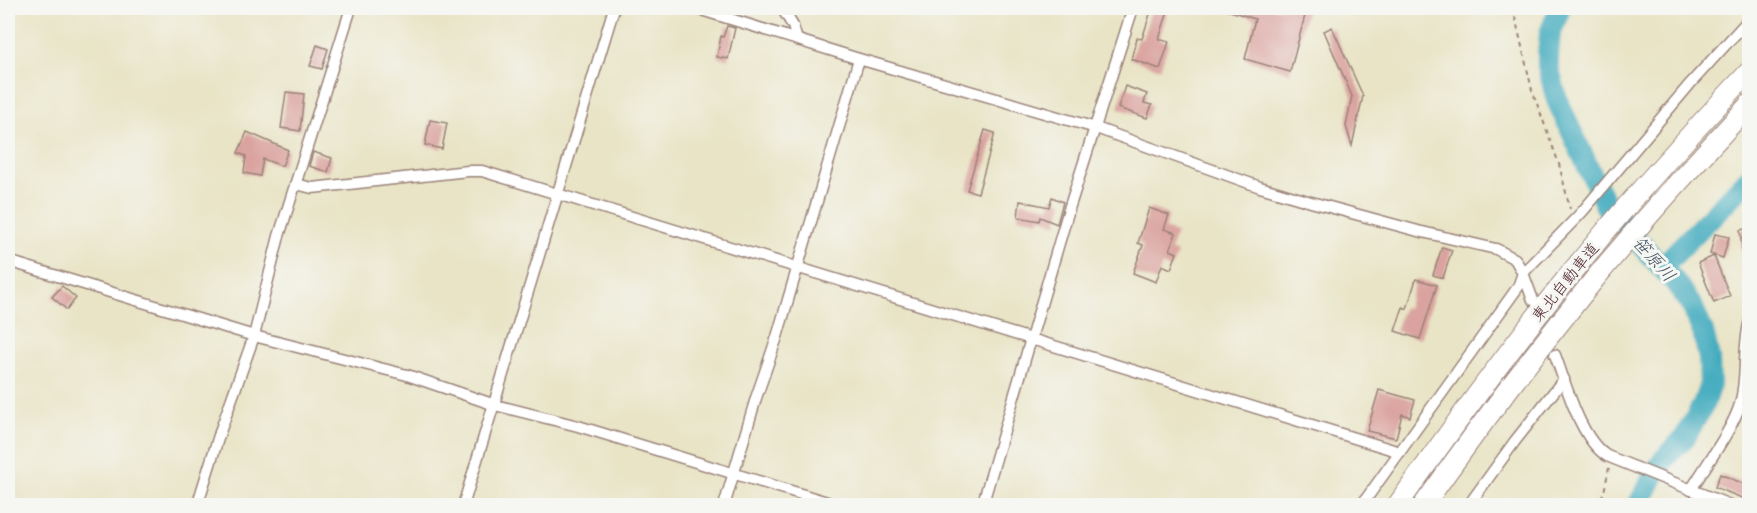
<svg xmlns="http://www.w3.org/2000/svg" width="1757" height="513" font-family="'Shantell Sans','Klee One',sans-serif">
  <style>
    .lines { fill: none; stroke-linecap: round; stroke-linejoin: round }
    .river { stroke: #3faabe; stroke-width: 22 }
    .building { fill: #daa39f }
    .minor-casing { stroke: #9a8278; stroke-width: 13 }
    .motorway-casing { stroke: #9a8278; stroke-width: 22 }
    .path { stroke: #9a8278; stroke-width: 2; stroke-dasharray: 4.5 4.5; stroke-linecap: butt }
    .minor { stroke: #fff; stroke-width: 10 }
    .motorway { stroke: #fff; stroke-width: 20 }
    .labels { text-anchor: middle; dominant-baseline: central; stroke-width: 6; stroke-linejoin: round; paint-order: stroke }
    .street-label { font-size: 16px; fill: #4a1f2b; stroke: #f6f6f2 }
    .water-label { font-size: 18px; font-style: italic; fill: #465766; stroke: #f6f6f2 }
  </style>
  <rect width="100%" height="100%" fill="#f6f6f2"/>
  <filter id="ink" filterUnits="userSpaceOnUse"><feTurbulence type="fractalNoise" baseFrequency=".0167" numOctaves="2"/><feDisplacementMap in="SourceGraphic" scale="12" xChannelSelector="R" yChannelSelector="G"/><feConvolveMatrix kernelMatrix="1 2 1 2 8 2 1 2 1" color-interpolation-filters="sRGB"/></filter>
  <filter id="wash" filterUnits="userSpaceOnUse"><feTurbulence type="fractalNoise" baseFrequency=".008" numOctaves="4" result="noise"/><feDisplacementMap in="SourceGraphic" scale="24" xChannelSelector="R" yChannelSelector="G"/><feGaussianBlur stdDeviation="1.35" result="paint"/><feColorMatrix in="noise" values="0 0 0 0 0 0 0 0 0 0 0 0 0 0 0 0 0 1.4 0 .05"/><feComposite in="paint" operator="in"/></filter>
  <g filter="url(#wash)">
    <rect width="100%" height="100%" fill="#e9e4c6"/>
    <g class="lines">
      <g class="river">
        <polyline points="1560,8 1550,33 1548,54 1548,66 1557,100 1606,206 1675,282 1693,308 1703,332 1709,358 1710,384 1703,405 1685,437 1665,458 1656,471 1638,506"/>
        <polyline points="1662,267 1750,177"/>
      </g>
    </g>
    <g id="blocks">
      <g class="building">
        <polygon points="1152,8 1169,8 1159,39 1169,42 1160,69 1131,59 1137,38 1142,39"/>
        <polygon points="1227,8 1307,8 1290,72 1245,59 1255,19 1227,10"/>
        <polygon points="727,26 735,28 728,59 717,57 721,36 723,37"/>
        <polygon points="1332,27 1363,96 1352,146 1346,126 1352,96 1324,31"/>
        <polygon points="317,45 328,49 322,69 310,66"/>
        <polygon points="1125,86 1147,94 1144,103 1152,105 1147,118 1118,108"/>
        <polygon points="286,92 304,94 300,131 281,128"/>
        <polygon points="430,120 447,123 442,149 425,145"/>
        <polygon points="985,130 995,133 978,193 967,190"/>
        <polygon points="247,132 288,150 282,166 263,159 260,176 244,173 246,156 238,153"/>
        <polygon points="313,152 332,158 328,172 309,166"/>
        <polygon points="1052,197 1063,202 1057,224 1040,217 1039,221 1018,217 1020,201 1049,207"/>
        <polygon points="1149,208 1169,215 1164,229 1176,233 1170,250 1177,253 1171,269 1162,265 1156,282 1133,273 1143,245 1138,243"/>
        <polygon points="1749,228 1749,257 1743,257 1740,230"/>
        <polygon points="1715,234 1729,237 1723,258 1710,254"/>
        <polygon points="1442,247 1452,250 1443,278 1433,275"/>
        <polygon points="1714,256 1730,296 1714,303 1698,263"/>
        <polygon points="1416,279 1437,285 1420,339 1395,331 1403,307 1407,309"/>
        <polygon points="62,286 76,298 67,310 52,297"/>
        <polygon points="1379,390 1415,400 1410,417 1402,414 1396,438 1367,431"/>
        <polygon points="1720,474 1749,486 1749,501 1715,487"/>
      </g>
    </g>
  </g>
  <g filter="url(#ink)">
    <use href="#blocks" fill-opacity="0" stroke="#9a8278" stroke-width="1.5"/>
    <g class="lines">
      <g class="minor-casing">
        <g id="minor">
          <polyline points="695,8 859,59 1096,128 1260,187 1311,202 1418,231 1496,249 1515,259 1523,273 1533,300"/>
          <polyline points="782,8 793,26 797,40"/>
          <polyline points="296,184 312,188 468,171 482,171 1400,452"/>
          <polyline points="8,261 254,336 407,375 495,405 578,426 840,506"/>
          <path d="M 1555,355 C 1566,384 1580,439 1607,456 L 1732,506"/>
          <path d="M 1691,490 C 1705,466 1733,429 1740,404 C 1748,377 1742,348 1750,320"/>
          <polyline points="197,506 221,429 254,336 279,236 351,8"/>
          <polyline points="463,506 614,8"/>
          <polyline points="724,506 756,398 777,337 859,59"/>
          <polyline points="982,506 1069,209 1133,8"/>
          <polyline points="1361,506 1518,287 1523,273 1582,212 1690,84 1750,18"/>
          <polyline points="1468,506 1515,441 1564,379"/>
        </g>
      </g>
      <g class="motorway-casing">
        <g id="motorway">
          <path d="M 1397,506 C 1458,419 1521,333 1589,251 C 1640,189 1694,130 1750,71"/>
          <path d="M 1423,506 C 1477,429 1534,354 1593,281 C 1643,220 1696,162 1750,104"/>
        </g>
      </g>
      <g class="path">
        <polyline points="1513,8 1532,90 1559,164 1570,209"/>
        <polyline points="1597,506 1604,492 1609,468"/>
        <polyline points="1677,506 1682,498"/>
      </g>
      <use href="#minor" class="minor"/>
      <use href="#motorway" class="motorway"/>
    </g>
  </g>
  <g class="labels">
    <g class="street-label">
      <text transform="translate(1565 282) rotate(-51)">東北自動車道</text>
    </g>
    <g class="water-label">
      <text transform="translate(1654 259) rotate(48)">笹原川</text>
    </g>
  </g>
  <rect width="1757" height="513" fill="none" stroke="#f6f6f2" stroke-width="30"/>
</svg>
